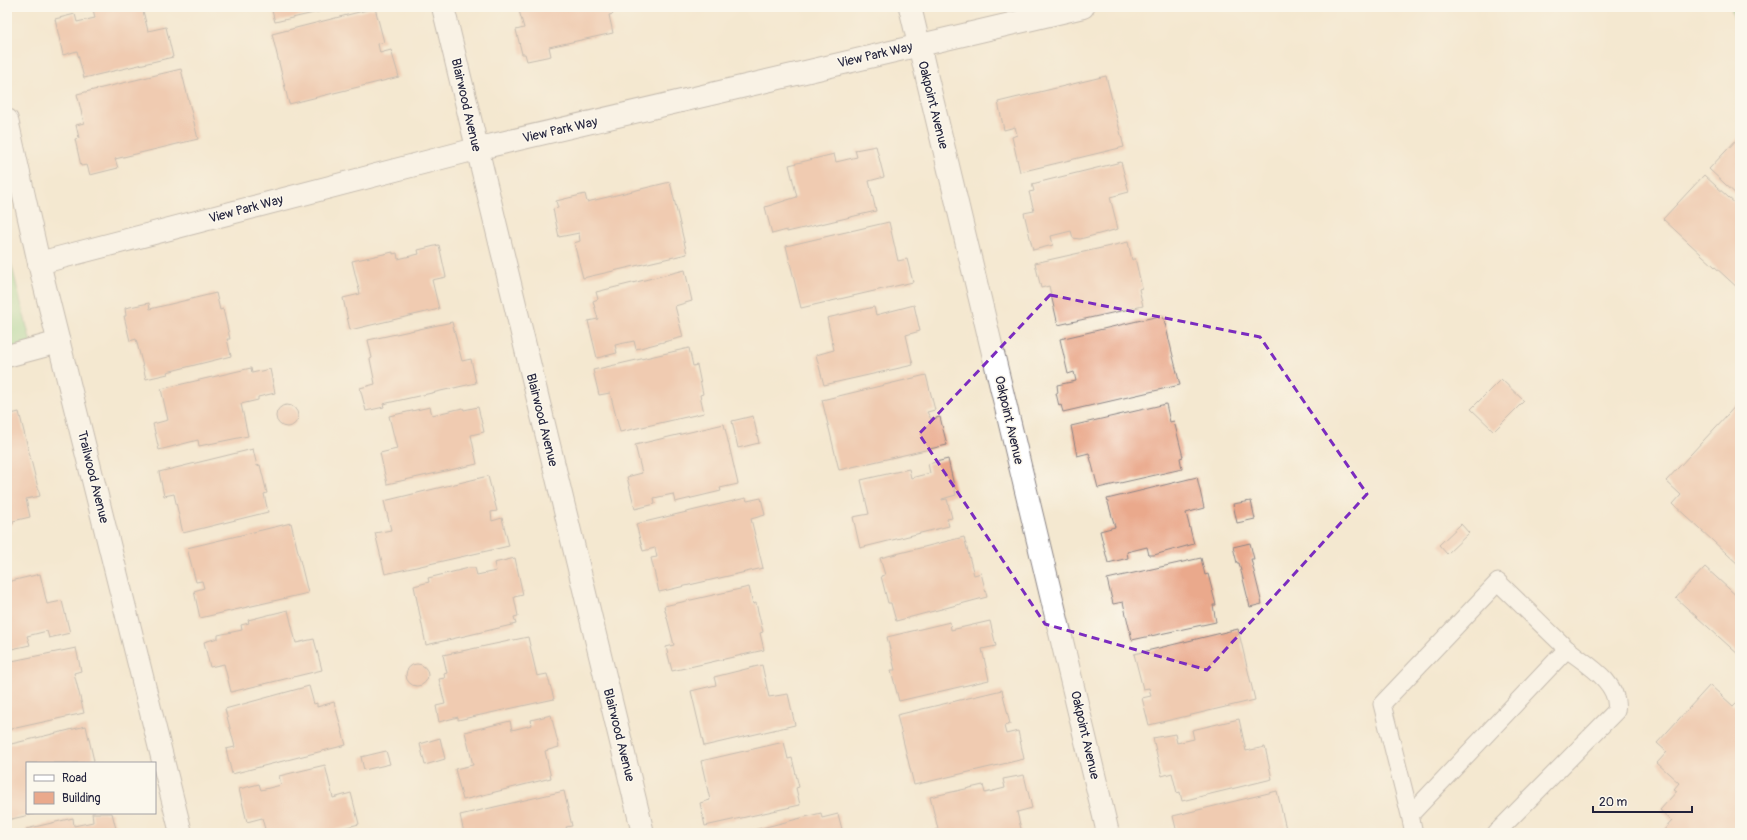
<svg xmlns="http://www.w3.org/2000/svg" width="1747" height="840" font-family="Pangolin,sans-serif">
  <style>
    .green { fill: #93d78f; stroke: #5a7c65 }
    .building { fill: #eaa98c }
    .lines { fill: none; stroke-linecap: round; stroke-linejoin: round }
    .lane-casing { stroke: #8b8586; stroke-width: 19 }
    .street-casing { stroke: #8b8586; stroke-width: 24 }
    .secondary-casing { stroke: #8b8586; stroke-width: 24 }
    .lane { stroke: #fff; stroke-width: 17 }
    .street { stroke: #fff; stroke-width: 22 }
    .secondary { stroke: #fff; stroke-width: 22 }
    .marked { fill: none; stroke: #7b2cbf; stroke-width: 3; stroke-dasharray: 8 5; stroke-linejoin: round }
    .labels { text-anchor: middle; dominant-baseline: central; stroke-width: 3; stroke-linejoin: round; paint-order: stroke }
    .street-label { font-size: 13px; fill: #22223b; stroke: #fbf7ec }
  </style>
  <rect width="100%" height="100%" fill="#fbf7ec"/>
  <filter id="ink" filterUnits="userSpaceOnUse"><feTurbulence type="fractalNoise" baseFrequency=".025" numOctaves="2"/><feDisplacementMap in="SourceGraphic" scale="8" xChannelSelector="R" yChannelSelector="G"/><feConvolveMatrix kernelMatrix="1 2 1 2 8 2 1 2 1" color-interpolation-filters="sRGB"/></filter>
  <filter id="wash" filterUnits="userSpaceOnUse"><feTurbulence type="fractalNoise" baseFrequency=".012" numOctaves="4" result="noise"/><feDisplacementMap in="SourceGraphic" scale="16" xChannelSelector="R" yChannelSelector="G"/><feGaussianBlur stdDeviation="0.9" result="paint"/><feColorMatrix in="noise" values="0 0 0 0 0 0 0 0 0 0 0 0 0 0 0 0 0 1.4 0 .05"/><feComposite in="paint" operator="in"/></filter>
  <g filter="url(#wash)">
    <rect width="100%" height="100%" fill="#f4e8d0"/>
    <g class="green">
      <polygon points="1731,7 1740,7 1740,41"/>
      <polygon points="7,247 31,343 7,349"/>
    </g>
    <g id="blocks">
      <g class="building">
        <polygon points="102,7 142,7 148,31 166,27 173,57 84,78 77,51 63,55 55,19 75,14 77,22 95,18 93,9"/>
        <polygon points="271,7 335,7 335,8 275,22"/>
        <polygon points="518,7 611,7 613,14 609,15 613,33 549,47 551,56 527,61 525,54 522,54 516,30 524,28"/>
        <polygon points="375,8 384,42 378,44 380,53 391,50 399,77 289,104 272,34"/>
        <polygon points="181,69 198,139 115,159 118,168 90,175 87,165 81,166 75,139 79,138 76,125 84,123 77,94"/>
        <polygon points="1106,76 1124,147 1020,172 1012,137 1017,135 1015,127 1004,130 998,102"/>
        <polygon points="1740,136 1740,198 1709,169"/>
        <polygon points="876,146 884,177 869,181 876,211 787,232 787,230 772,234 765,207 797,197 789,165 834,154 836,162 857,157 855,150"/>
        <polygon points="1121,162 1129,192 1110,197 1118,229 1080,239 1073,238 1071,231 1051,236 1053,245 1033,250 1024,213 1034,211 1029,192 1034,191 1032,184"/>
        <polygon points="1704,175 1740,208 1740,290 1663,219"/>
        <polygon points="670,182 687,254 583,278 574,243 580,241 579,233 559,237 553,209 558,208 556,201 585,194 587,202"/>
        <polygon points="889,222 898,261 907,259 913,282 801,308 786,246"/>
        <polygon points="1128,242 1132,260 1135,258 1142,288 1139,289 1143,306 1058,325 1049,286 1041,288 1035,263"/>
        <polygon points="439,245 446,277 432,280 439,309 350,330 343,298 360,294 352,261 393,252 393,254 397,253 398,259 419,254 418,250"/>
        <polygon points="685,270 692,301 675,306 683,337 636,349 634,341 615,345 617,353 597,358 588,321 598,319 593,301 598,299 596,292"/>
        <polygon points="216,293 220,310 223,309 230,339 227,339 231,356 167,372 168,374 146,379 136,339 130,341 124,316 126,316 125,308 149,303 150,309"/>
        <polygon points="914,305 920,331 906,335 913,365 824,385 816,355 834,350 827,318 874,307 876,315"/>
        <polygon points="1163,315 1180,385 1063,412 1061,405 1059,406 1056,393 1058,393 1057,385 1076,381 1074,372 1068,374 1060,339"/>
        <polygon points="452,322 462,361 471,359 476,383 383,404 384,407 366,411 360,388 375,384 370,359 372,358 368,340"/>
        <polygon points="689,348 693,366 697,365 703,394 700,395 704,413 620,432 610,393 599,395 593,370"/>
        <polygon points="251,368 252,373 270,369 275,393 258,397 258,400 241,404 248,436 199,446 198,440 159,450 153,424 168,420 161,389"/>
        <polygon points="926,375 935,410 927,412 931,419 940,417 947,445 839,470 822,400"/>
        <polygon points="1501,379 1524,401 1494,431 1471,409"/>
        <polygon points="1740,401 1740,566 1673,504 1681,495 1666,481"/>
        <polygon points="1166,404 1170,422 1174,421 1183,457 1180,458 1182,469 1098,488 1089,453 1077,456 1071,426"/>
        <circle cx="287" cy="416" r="11"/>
        <polygon points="430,407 432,415 463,408 464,410 478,407 484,432 471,435 477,464 387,484 380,453 397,449 389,416"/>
        <polygon points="19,412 40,496 26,499 30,517 13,521 13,524 7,525 7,415"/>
        <polygon points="753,416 759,443 738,448 732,421"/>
        <polygon points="724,424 738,484 720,488 721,491 675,502 673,494 654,498 655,504 635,509 627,477 642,473 635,445"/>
        <polygon points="253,449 257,466 260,465 267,493 264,494 268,512 183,533 174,494 164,496 159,472"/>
        <polygon points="948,459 956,495 942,499 942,500 947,499 952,518 947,519 949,526 860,548 853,517 869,514 861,480 909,469 911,478 930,473 928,464"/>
        <polygon points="488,476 497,511 491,512 492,521 502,518 509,546 385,574 375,533 391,530 384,501"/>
        <polygon points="1197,477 1204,508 1186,513 1194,544 1154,555 1149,555 1147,547 1127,552 1128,558 1108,563 1100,531 1115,527 1107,499"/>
        <polygon points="746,498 747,501 761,498 765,515 751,519 763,568 659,592 651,558 657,557 655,548 643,551 636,524"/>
        <polygon points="1251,501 1255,519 1237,523 1233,504"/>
        <polygon points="291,523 308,593 200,618 194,591 204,588 202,581 196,582 187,548"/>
        <polygon points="1461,524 1469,533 1447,554 1439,545"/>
        <polygon points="964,537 974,575 981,573 987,597 896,621 891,603 888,603 881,576 885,575 880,558"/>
        <polygon points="1250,543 1254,559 1251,559 1262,604 1250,607 1239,563 1237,563 1233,547"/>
        <polygon points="515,558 523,595 514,597 518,616 514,617 516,624 426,645 414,586 429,582 428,578 469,568 475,568 477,575 496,571 494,563"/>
        <polygon points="1201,558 1205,575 1208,574 1216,605 1213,605 1216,622 1132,640 1123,602 1113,604 1107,579"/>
        <polygon points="1705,567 1740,599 1740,656 1676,598"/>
        <polygon points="40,574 47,604 62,601 70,633 49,638 47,631 27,636 30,645 7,650 7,582"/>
        <polygon points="749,587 753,604 756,603 763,632 760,633 764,650 672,671 666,647 674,645 664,606"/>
        <polygon points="288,610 296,643 314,639 322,670 231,692 224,664 210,667 204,642 218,638 218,635 242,630 241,625 249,623 248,620"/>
        <polygon points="990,621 996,646 982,649 989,680 899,701 891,670 895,670 887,637 950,622 951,630"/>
        <polygon points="1238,629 1255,700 1149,725 1142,698 1151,696 1149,688 1143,689 1134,654"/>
        <polygon points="528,637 537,676 547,674 554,699 458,720 458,717 439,722 436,706 445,704 439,679 445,678 444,674 447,673 443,655"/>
        <polygon points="76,648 81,671 74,673 84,713 7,730 7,662"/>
        <circle cx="417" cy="675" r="11"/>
        <polygon points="762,665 769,697 788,694 795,725 704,746 691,691 716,685 714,677"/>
        <polygon points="1710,685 1733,706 1740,699 1740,833 1661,833 1672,821 1660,810 1677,791 1674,789 1679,783 1657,763 1667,752 1657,743"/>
        <polygon points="309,686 314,704 317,703 317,707 334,702 346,745 232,774 226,749 235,747 225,709"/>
        <polygon points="1002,690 1010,724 1004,726 1006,734 1018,731 1024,759 914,785 897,715"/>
        <polygon points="551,715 559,747 545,751 551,778 463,800 455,769 473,765 465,732 510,721 512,730 532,725 531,720"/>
        <polygon points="1239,719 1246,751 1265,747 1272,779 1182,801 1180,792 1177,793 1172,773 1162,776 1153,738 1175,734 1177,743 1194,739 1192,730"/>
        <polygon points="86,726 94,761 88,763 27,763 27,813 34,814 7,820 7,745"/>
        <polygon points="440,738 445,759 425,765 420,744"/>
        <polygon points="784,742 788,759 792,758 799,787 796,788 800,805 705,826 700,803 710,800 701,761"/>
        <polygon points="386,751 390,764 364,770 361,757"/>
        <polygon points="325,765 333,798 351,793 359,824 323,833 266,833 262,818 247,822 239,789 259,784 261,790 281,785 279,776"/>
        <polygon points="1024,775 1032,808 1017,812 1022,833 927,833 938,829 930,797 983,785 985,793 1005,788 1003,779"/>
        <polygon points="564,791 572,826 566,827 568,833 464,833 460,815"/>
        <polygon points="1277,791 1287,833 1177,833 1173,816"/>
        <polygon points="92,813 112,813 117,833 27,833 26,829 73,818 74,826 93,822"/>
        <polygon points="821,813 822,818 838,814 843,833 742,833"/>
      </g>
    </g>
  </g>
  <g filter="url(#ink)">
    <use href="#blocks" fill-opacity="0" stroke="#8b8586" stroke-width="1"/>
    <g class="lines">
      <g class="lane-casing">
        <g id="lane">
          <polyline points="1410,815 1567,649 1498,582 1382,704 1410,815 1414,833"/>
          <path d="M 1496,833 L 1616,711 C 1621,683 1586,664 1567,649"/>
        </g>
      </g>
      <g class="street-casing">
        <g id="street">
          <polyline points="443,7 643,833"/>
          <polyline points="910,7 1108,833"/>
          <polyline points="7,120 39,263 181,833"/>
          <polyline points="7,356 59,342"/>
        </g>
      </g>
      <g class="secondary-casing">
        <polyline id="secondary" points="39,263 476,149 1083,7"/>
      </g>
      <use href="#lane" class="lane"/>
      <use href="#street" class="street"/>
      <use href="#secondary" class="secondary"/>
    </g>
  </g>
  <path d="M0 0H1747V840H0ZM 1050,295 L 1260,337 L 1367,494 L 1207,670 L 1045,624 L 919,434 Z" fill="#f4e8d0" fill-opacity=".55" fill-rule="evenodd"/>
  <path class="marked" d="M 1050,295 L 1260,337 L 1367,494 L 1207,670 L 1045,624 L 919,434 Z"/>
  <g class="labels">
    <g class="street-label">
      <text transform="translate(875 55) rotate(-13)">View Park Way</text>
      <text transform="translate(466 105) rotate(77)">Blairwood Avenue</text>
      <text transform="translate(933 105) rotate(76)">Oakpoint Avenue</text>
      <text transform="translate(560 130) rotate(-13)">View Park Way</text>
      <text transform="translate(246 209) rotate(-15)">View Park Way</text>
      <text transform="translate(542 420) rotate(76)">Blairwood Avenue</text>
      <text transform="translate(1009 420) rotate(77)">Oakpoint Avenue</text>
      <text transform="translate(93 477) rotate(76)">Trailwood Avenue</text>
      <text transform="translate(619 735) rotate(76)">Blairwood Avenue</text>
      <text transform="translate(1085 735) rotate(77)">Oakpoint Avenue</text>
    </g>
  </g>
  <rect width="1747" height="840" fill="none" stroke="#fbf7ec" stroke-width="24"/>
  <rect x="26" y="762" width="130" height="52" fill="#fbf7ec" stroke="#a4a2a5"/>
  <rect x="34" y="775" width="20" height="6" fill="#ffffff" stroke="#a4a2a5"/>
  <text x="62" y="782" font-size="12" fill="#22223b">Road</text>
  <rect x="34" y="792" width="20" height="12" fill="#eaa98c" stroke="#a4a2a5"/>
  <text x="62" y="802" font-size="12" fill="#22223b">Building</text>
  <path d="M1593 806v6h99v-6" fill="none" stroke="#22223b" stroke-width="2"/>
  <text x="1599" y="806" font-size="12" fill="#22223b" stroke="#fbf7ec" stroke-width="3" paint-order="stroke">20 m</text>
</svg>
